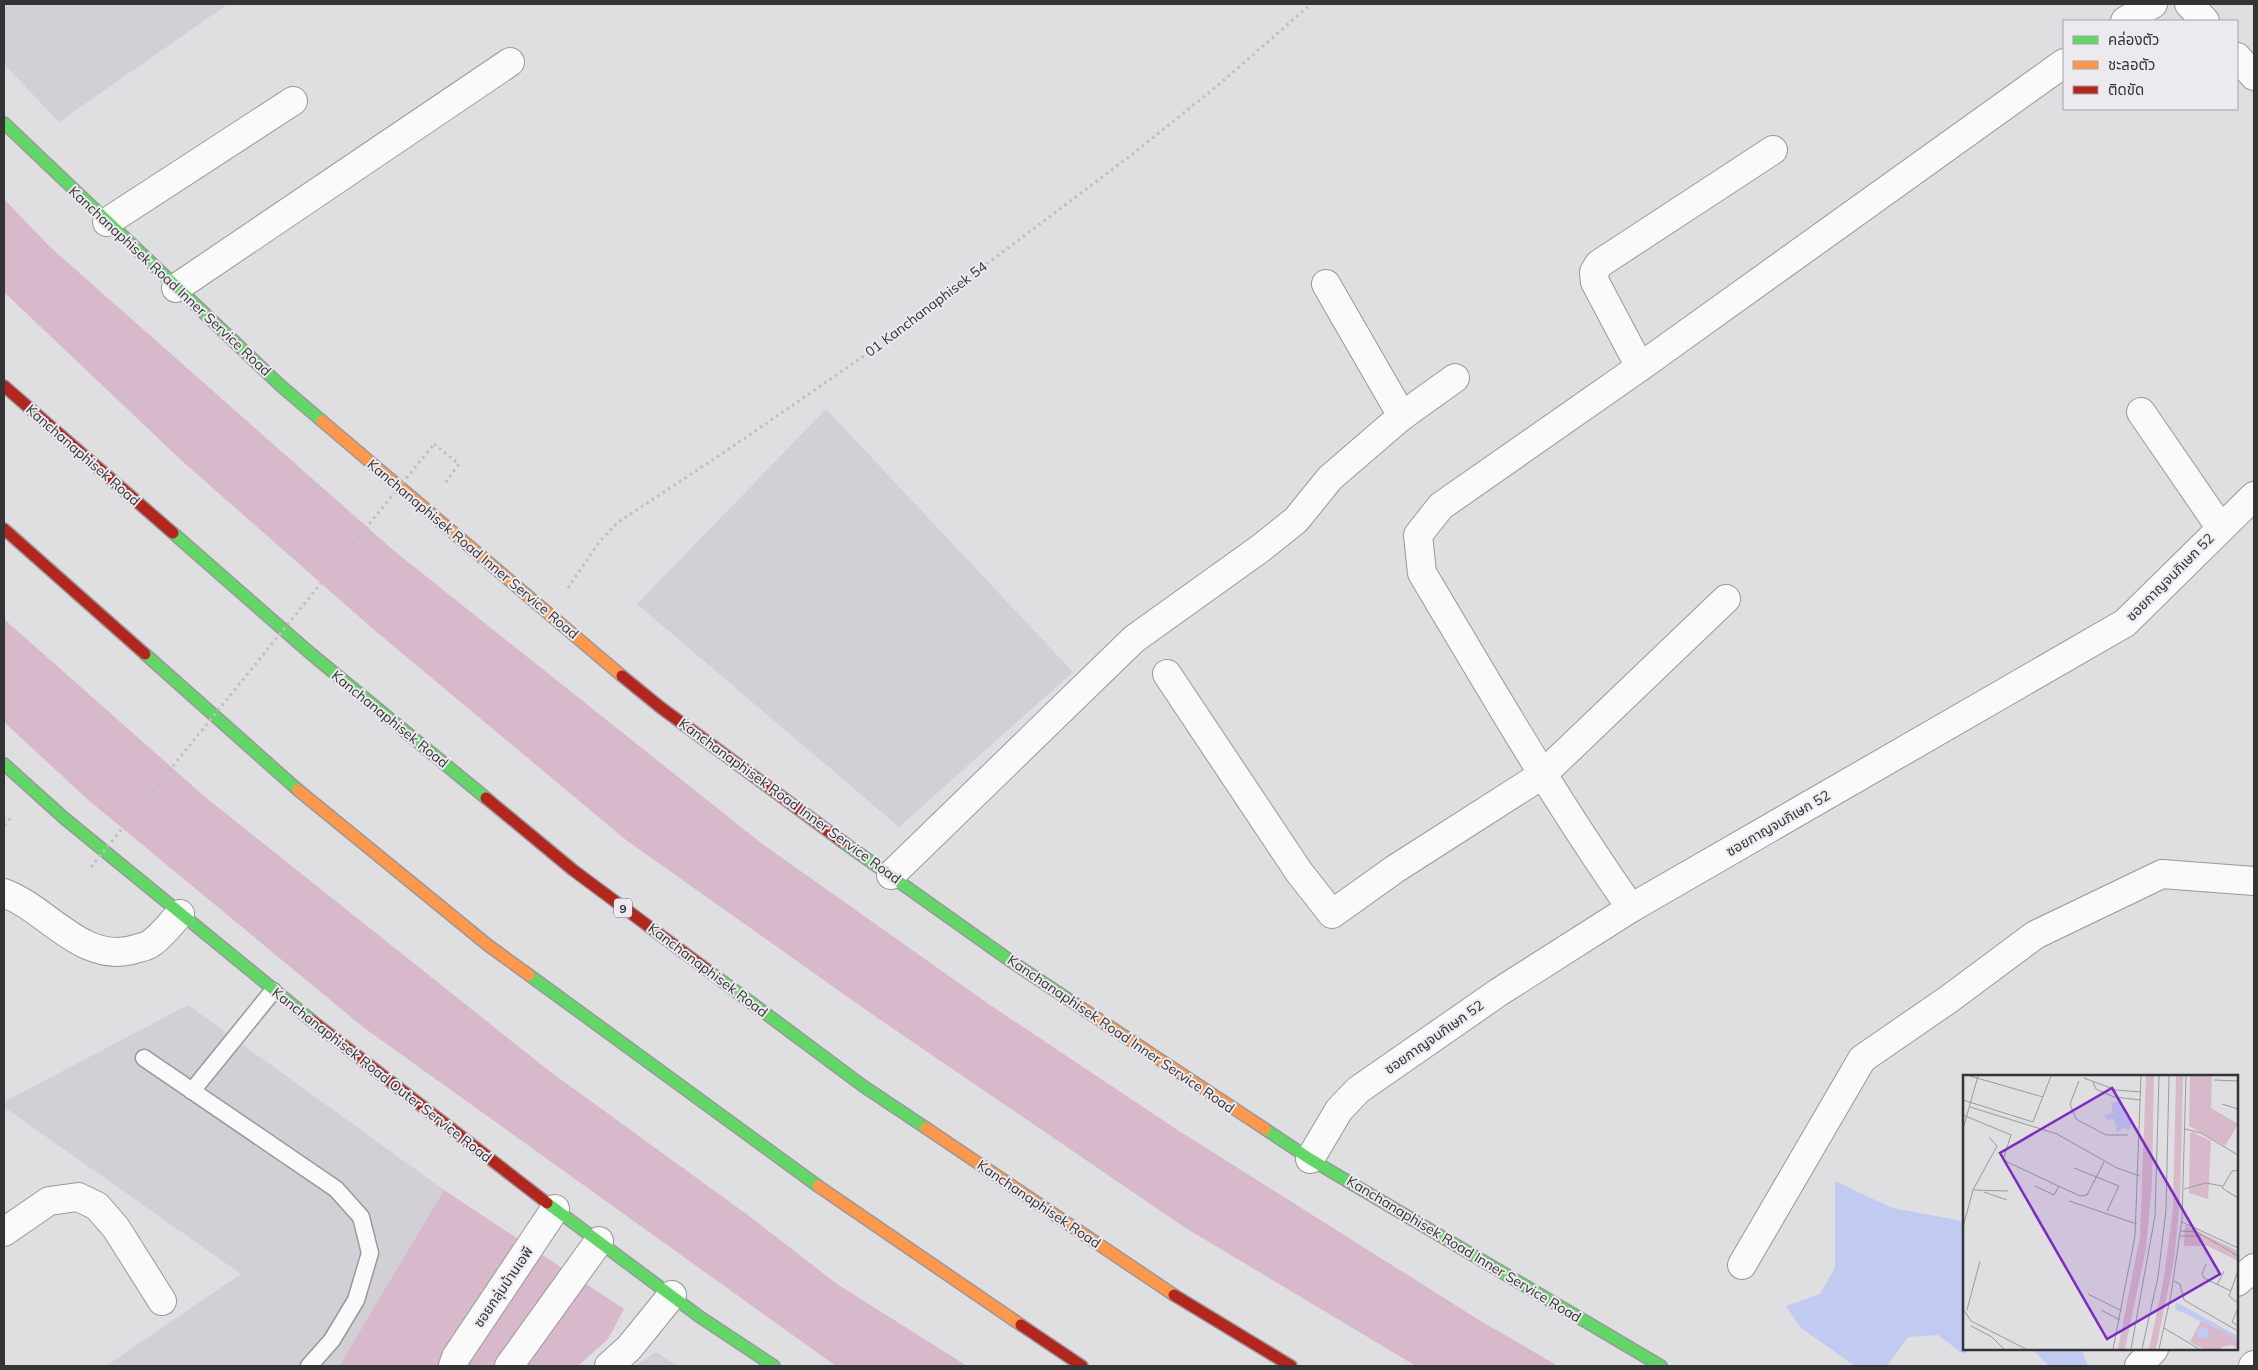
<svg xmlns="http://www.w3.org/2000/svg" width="2258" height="1370" font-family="Mulish,'Noto Sans Thai',sans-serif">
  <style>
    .built { fill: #d3cfd7 }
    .green { fill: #d8b8cb }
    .water { fill: #c1cbf1 }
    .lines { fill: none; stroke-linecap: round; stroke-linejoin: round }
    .lane-casing { stroke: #99989a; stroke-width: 19 }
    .street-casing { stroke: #99989a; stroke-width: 30 }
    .fast-casing { stroke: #99989a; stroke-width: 14 }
    .slow-casing { stroke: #99989a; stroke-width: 14 }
    .jam-casing { stroke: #99989a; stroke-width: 14 }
    .path { stroke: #bfbfc0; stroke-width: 3; stroke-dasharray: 2.5 4; stroke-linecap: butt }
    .lane { stroke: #fafafa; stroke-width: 16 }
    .street { stroke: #fafafa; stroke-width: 28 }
    .fast { stroke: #63d668; stroke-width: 11 }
    .slow { stroke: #ff974d; stroke-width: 11 }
    .jam { stroke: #b3261e; stroke-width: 11 }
    .path-bridge { stroke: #bfbfc0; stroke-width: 3; stroke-dasharray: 2.5 4; stroke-linecap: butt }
    .labels { text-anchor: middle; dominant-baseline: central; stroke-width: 4; stroke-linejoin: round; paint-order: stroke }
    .shield { fill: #edeaef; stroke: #6c6a6d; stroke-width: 1 }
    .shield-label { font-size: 12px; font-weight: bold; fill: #343335 }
    .street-label { font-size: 14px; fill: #343335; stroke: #edeaef }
    .inset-road { fill: none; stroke: #9b9a9c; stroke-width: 1 }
    .view { fill: #7b2cbf; fill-opacity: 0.15; stroke: #7b2cbf; stroke-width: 2.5 }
    .inset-edge { fill: none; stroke: #343335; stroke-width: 2.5 }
  </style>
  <rect width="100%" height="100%" fill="#dfdee1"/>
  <g class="built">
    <polygon points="4,4 228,4 59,122 4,64"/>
    <polygon points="826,409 1073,672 899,827 637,604"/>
    <polygon points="188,1005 444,1190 339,1366 106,1366 241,1274 4,1107 4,1102"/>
    <polygon points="656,1352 677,1366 635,1366"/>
  </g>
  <g class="green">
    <polygon points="4,199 50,247 393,550 761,843 990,1005 1179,1131 1479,1320 1558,1366 1416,1366 1184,1227 866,1010 626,840 373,629 181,460 4,292"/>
    <polygon points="4,619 205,797 548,1070 749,1216 837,1284 967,1366 836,1366 363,1027 87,799 4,722"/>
    <polygon points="444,1190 624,1309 608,1339 578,1366 339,1366"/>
  </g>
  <g class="water">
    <polygon points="1835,1181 1892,1208 1963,1221 1964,1219 1964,1349 1973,1349 1963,1354 1938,1335 1908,1337 1887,1366 1855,1366 1801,1328 1786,1306 1820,1294 1835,1268"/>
    <polygon points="2032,1349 2081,1349 2088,1366 2049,1366"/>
  </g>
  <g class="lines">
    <g class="lane-casing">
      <g id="lane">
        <polyline points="144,1058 336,1189 361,1217 370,1253 356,1300 332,1340 309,1366"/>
        <polyline points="192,1091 273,991"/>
      </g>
    </g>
    <g class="street-casing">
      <g id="street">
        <polyline points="2189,4 2205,21"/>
        <polyline points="2125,21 2153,4"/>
        <polyline points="2237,57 2254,76"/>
        <polyline points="107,222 293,101"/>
        <polyline points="1326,284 1402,416"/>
        <polyline points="176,288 510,62"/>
        <polyline points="1640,367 1595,282 1594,272 1599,264 1773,150"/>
        <polyline points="2141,412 2220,527"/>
        <polyline points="1167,674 1299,872 1332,914 1395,869 1542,775 1726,599"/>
        <polyline points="891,875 1134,639 1261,548 1296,520 1330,478 1402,416 1455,378"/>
        <path d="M 4,893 C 47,909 82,963 132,950 C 137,948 146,947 150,944 C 161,937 170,924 180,914"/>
        <path d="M 1631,908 C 1555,800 1490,687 1422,573 L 1418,535 L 1441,506 L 1640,367 L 2064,63"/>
        <polyline points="1310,1159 1339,1110 1358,1090 1499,992 1631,908 2125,623 2254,496"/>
        <polyline points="4,1232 49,1201 78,1197 97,1206 116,1228 162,1301"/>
        <polyline points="1742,1265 1862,1059 1949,999 2035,935 2162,874 2254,881"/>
        <polyline points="2237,1282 2254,1268"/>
        <polyline points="453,1366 456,1357 555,1209"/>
        <polyline points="509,1366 599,1241"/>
        <polyline points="609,1366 629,1348 672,1295"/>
        <polyline points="2139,1366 2154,1349"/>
        <polyline points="2253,1366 2254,1365"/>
      </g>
    </g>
    <g class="fast-casing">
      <g id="fast">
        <polyline points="4,123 281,386 322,421"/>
        <polyline points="173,533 310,653 486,798"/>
        <polyline points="145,654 298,790"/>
        <polyline points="4,764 64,818 311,1020"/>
        <polyline points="843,842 1012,962 1077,1005"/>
        <polyline points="706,969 863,1086 926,1128"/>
        <polyline points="529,975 818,1186"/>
        <polyline points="1265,1129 1310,1159 1661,1366"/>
        <polyline points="547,1203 700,1317 774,1366"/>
      </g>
    </g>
    <g class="slow-casing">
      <g id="slow">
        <polyline points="322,421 622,676"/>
        <polyline points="298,790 489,946 529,975"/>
        <polyline points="1077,1005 1265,1129"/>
        <polyline points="926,1128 1174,1295"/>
        <polyline points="818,1186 1021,1325"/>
      </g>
    </g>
    <g class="jam-casing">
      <g id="jam">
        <polyline points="4,386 173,533"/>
        <polyline points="4,529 145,654"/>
        <polyline points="622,676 660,707 843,842"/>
        <polyline points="486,798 573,870 706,969"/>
        <polyline points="311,1020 547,1203"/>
        <polyline points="1174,1295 1291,1366"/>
        <polyline points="1021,1325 1082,1366"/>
      </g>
    </g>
    <g class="path">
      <polyline points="434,444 459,464 445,483"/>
      <polyline points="568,588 600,541 617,523 726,451 874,349 1134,153 1222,82 1311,4"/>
      <polyline points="4,825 12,817"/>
    </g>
    <use href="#lane" class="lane"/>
    <use href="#street" class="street"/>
    <use href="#fast" class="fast"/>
    <use href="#slow" class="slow"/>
    <use href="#jam" class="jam"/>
    <polyline class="path-bridge" points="91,867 434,444"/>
  </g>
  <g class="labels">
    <rect class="shield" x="614" y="898.5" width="18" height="19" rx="4"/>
    <g class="shield-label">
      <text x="623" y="908">9</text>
    </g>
    <g class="street-label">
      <text transform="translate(170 281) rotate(43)">Kanchanaphisek Road Inner Service Road</text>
      <text transform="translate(926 309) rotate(-37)">01 Kanchanaphisek 54</text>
      <text transform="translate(83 455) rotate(41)">Kanchanaphisek Road</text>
      <text transform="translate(473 549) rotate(40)">Kanchanaphisek Road Inner Service Road</text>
      <text transform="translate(2170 577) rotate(-45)">ซอยกาญจนภิเษก 52</text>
      <text transform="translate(390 719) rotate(39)">Kanchanaphisek Road</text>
      <text transform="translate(790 801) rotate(36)">Kanchanaphisek Road Inner Service Road</text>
      <text transform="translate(1778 823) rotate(-30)">ซอยกาญจนภิเษก 52</text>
      <text transform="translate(708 970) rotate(37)">Kanchanaphisek Road</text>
      <text transform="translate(1121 1034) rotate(34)">Kanchanaphisek Road Inner Service Road</text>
      <text transform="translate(1434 1037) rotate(-35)">ซอยกาญจนภิเษก 52</text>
      <text transform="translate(382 1075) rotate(38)">Kanchanaphisek Road Outer Service Road</text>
      <text transform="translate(1039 1204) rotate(34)">Kanchanaphisek Road</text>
      <text transform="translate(1464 1249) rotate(31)">Kanchanaphisek Road Inner Service Road</text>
      <text transform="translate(503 1287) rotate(-56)">ซอยกลุ่มบ้านเอพี</text>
    </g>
  </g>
  <g transform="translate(1963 1075)">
    <rect width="275" height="275" fill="#dfdee1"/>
    <path d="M 183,1 L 191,1 L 189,108 L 183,173 L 162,274 L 155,274 L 177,161 ZM 213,1 L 220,1 L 217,127 L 211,185 L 193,274 L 186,274 L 200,209 L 210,134 ZM 227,1 L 249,1 L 248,33 L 275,49 L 262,71 L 226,51 ZM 230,57 L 248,66 L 245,124 L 226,118 L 227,58 ZM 222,150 L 275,176 L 275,186 L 245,171 L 221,171 ZM 239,244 L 275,264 L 275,274 L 270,270 L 257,272 L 259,274 L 240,274 L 227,267 Z" fill="#d8b8cb"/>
    <path d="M 158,26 L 162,41 L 169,44 L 167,55 L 161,53 L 154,57 L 151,44 L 144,45 L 142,40 L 150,38 L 148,28 ZM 213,227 L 275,261 L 275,264 L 212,234 ZM234 258a6 6 0 1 1 12 0a6 6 0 1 1-12 0Z" fill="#c1cbf1"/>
    <path class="inset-road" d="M 7,1 L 80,22M 121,3 L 153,15 L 178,17M 251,5 L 275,6M 116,6 L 107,29 L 113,44 L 143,60 L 165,60M 130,7 L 133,14 L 151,22 L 178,25M 0,25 L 70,47 L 88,1M 259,29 L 275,34M 7,32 L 94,59 L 154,93 L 177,101M 0,40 L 48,60 L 40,85 L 117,121 L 124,120 L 141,87M 0,54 L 15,1M 222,54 L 238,58 L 275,80M 111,93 L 156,111 L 144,136M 275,95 L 269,96 L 259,113 L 275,123M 72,111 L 91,120 L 96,111M 221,114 L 243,108 L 259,111M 10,115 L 34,71 L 26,62M 21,117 L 44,125M 106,126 L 174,149M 219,147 L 275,173M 0,152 L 10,115 L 45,116M 218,156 L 234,157 L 275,181M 217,161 L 238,161M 243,189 L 239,199 L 241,203 L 268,216M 275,196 L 266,221 L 275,228M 211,206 L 217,209 L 221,225 L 275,256M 254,210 L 261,196M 125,219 L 159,236M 275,233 L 269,247 L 275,251M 0,234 L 8,246 L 63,274M 4,235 L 17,186M 138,235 L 157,245M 8,251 L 29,262 L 41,274M 201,253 L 236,274M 150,274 L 172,161 L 178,1M 168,274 L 192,141 L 196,1M 179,274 L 195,202 L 203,135 L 206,1M 196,274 L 208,220 L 219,144 L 223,1"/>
    <path class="view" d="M 149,13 L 257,199 L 144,264 L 37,78 Z"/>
    <rect width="275" height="275" class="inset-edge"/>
  </g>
  <rect width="2258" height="1370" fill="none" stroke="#343335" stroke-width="10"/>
  <rect x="2063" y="20" width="175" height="90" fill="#edeaef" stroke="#a3a1a5"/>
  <rect x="2073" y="36" width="25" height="8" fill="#63d668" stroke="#a3a1a5"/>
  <text x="2108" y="45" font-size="15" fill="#343335">คล่องตัว</text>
  <rect x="2073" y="61" width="25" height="8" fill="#ff974d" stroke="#a3a1a5"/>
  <text x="2108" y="70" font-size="15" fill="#343335">ชะลอตัว</text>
  <rect x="2073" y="86" width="25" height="8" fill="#b3261e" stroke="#a3a1a5"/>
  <text x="2108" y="95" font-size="15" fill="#343335">ติดขัด</text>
</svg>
